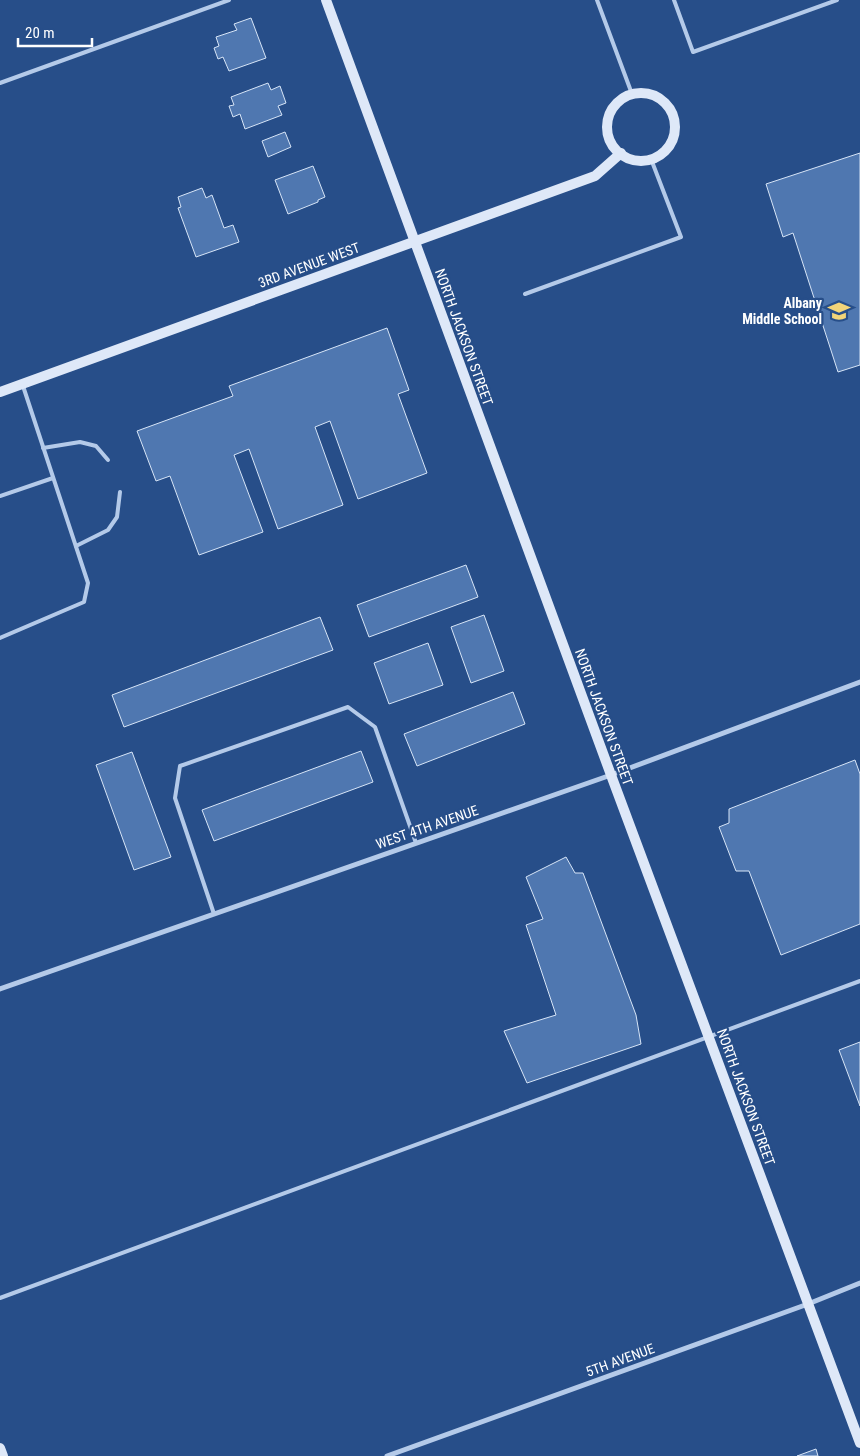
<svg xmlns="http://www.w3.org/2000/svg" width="860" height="1456" font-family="'Roboto Condensed',sans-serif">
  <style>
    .building { fill: #4f77b0; stroke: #d7e5f7 }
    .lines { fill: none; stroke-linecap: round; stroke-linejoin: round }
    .lane { stroke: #b4cae9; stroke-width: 4 }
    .street { stroke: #b4cae9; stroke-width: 5 }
    .secondary { stroke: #dee8f8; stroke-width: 10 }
    .labels { text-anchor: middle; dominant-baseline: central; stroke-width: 4.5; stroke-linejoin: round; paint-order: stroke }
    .street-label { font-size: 14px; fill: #fff; stroke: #274e89 }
    .poi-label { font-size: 14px; font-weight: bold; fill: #fff; stroke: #274e89; text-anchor: end }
  </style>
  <rect width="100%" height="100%" fill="#274e89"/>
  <g class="building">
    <polygon points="251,18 266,58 229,71 223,57 218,59 214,48 219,46 216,37 237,30 234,24"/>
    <polygon points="268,83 271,90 280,86 286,103 278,106 282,115 245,129 240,114 233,117 229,106 234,105 231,97"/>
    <polygon points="285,132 291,147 268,157 262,141"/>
    <polygon points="860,153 860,365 838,372 793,233 783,237 766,184"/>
    <polygon points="313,166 325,197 318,200 318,202 288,214 275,180"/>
    <polygon points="202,188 206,198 212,195 224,228 233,225 239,242 196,257 178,208 181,207 178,197"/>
    <polygon points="387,328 409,390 398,394 427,473 358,499 330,421 315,427 343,505 278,529 249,449 234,455 263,532 199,555 170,476 156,481 137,431 233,396 229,386"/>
    <polygon points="466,565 478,597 369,637 357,605"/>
    <polygon points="484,615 504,671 471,683 451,627"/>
    <polygon points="320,617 333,650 124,727 112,695"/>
    <polygon points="428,643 443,685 389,704 374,663"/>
    <polygon points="513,692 525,724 417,766 404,734"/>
    <polygon points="361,751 373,782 214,841 202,810"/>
    <polygon points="132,752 171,857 134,870 96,765"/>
    <polygon points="855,760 860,774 860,924 781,955 749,871 736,871 719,827 729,823 729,809"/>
    <polygon points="566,857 575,873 583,873 636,1015 641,1044 527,1083 504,1031 556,1015 526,925 543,919 526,877"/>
    <polygon points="860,1042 860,1106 839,1050"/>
    <polygon points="816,1449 818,1456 797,1456"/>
  </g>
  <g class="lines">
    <g class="lane">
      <polyline points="597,0 632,94"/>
      <polyline points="674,0 693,52 837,0"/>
      <polyline points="0,83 229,0"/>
      <polyline points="525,294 681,237 651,159"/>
      <polyline points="43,448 80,442 96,446 108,460"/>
      <polyline points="0,496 53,478"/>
      <polyline points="76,546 108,530 117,517 120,492"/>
      <polyline points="0,638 84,602 88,583 23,386"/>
      <polyline points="214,914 175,798 180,766 348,707 375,727 416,843"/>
      <polyline points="0,1298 860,981"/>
    </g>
    <g class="street">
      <polyline points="0,989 611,775 860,682"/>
      <polyline points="387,1456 808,1304 860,1283"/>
    </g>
    <g class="secondary">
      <polyline points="326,0 611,775 860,1443"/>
      <circle cx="641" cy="127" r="34"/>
      <polyline points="0,392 595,176 621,153"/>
      <polyline points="0,1448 3,1456"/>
    </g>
  </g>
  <defs>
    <g id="school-bare" transform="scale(1.725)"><path d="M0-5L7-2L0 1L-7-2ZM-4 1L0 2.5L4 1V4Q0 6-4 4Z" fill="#f2d479" stroke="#274e89" stroke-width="2.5" paint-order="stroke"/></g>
  </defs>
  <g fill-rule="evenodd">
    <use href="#school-bare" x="839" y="311"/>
  </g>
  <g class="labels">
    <g class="street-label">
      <text transform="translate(309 265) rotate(-20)">3RD AVENUE WEST</text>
      <text transform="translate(464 337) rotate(70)">NORTH JACKSON STREET</text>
      <text transform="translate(604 717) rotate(70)">NORTH JACKSON STREET</text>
      <text transform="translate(427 827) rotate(-19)">WEST 4TH AVENUE</text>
      <text transform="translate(746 1097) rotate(70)">NORTH JACKSON STREET</text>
      <text transform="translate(620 1360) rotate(-20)">5TH AVENUE</text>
    </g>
    <g class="poi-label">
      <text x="822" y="303">Albany<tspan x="822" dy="16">Middle School</tspan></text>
    </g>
  </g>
  <path d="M18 38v8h74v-8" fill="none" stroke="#ffffff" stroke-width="2.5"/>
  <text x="25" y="38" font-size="15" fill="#ffffff" stroke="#274e89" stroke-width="4" paint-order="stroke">20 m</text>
</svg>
